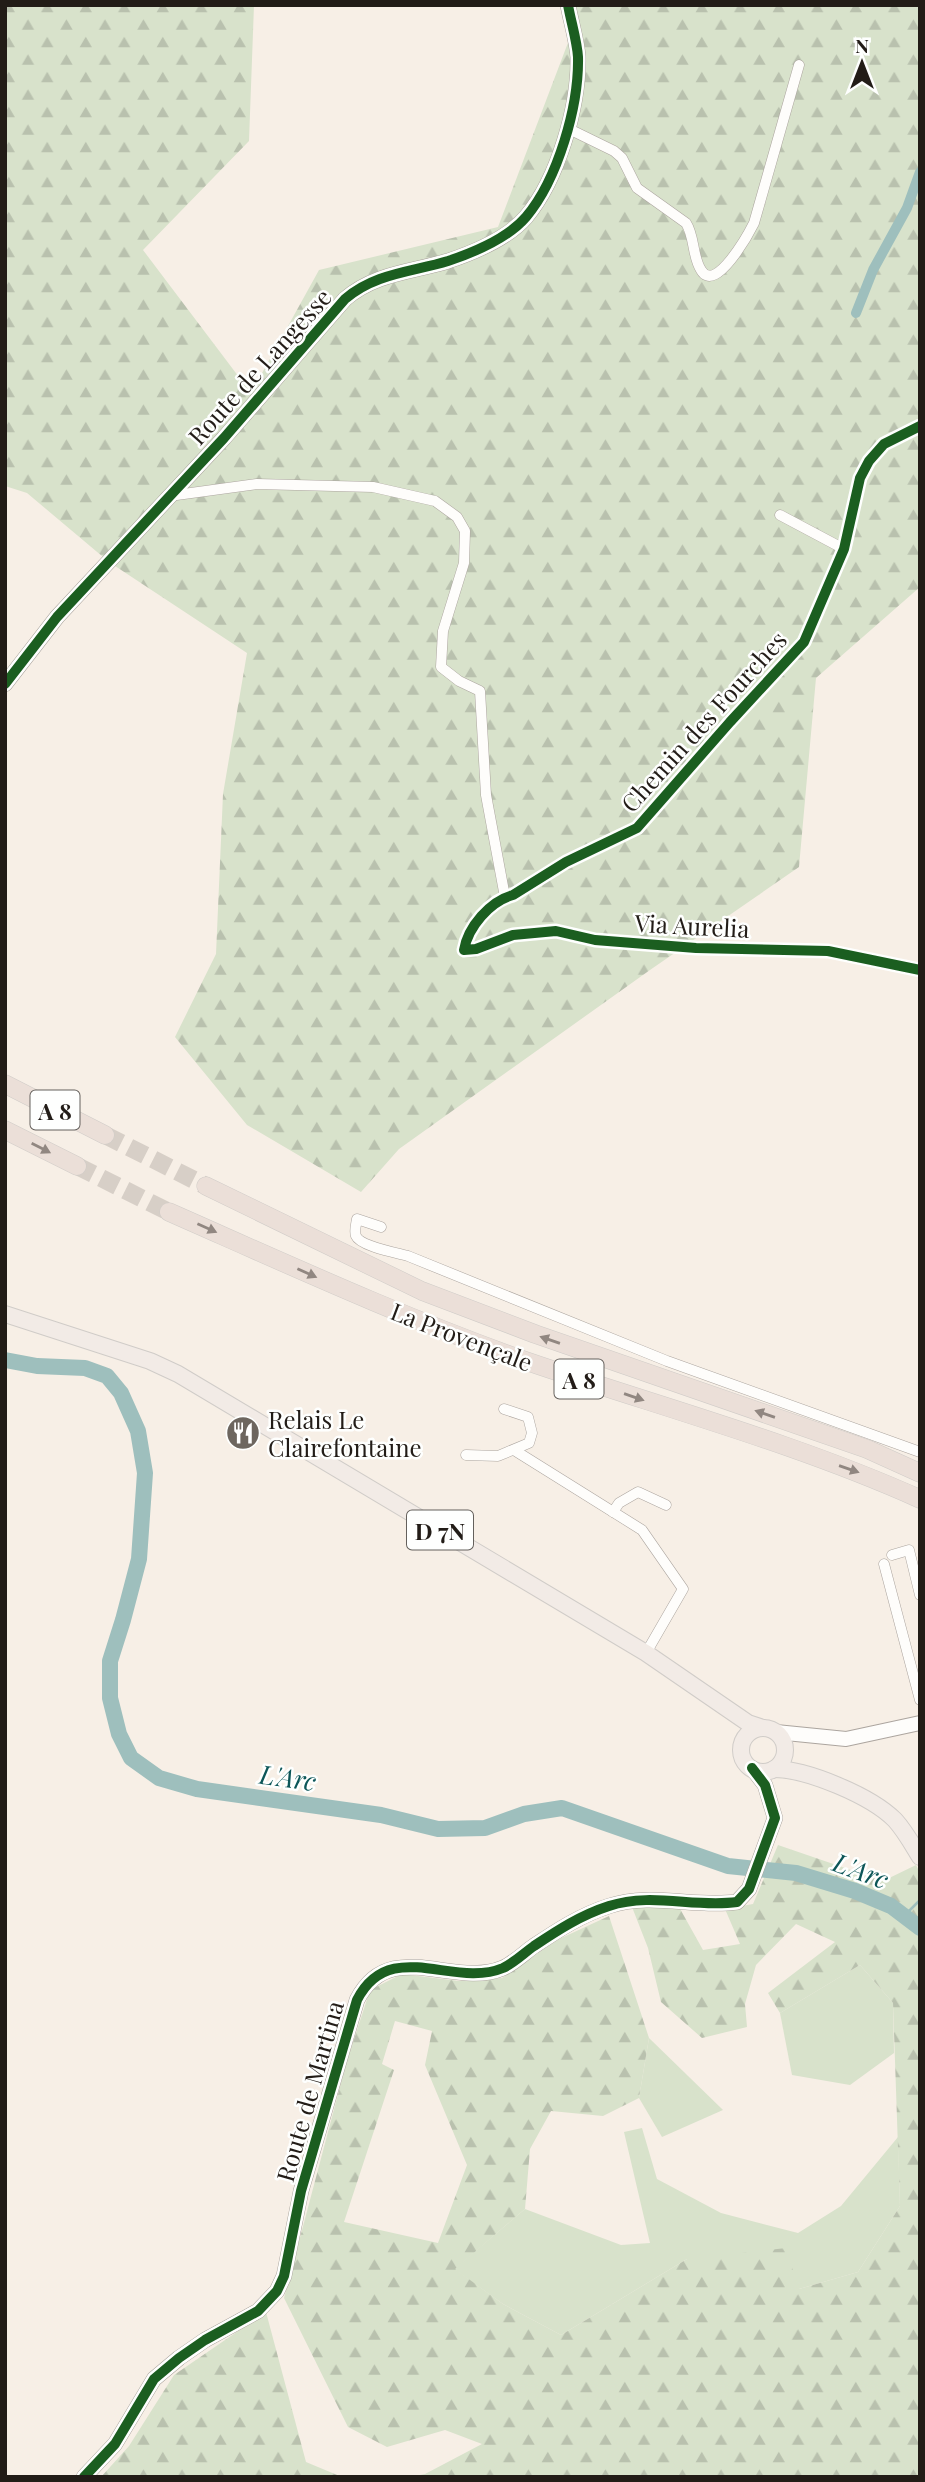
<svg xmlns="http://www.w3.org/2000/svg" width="925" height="2482" font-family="'Playfair Display',serif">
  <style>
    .grass { fill: #d8e2cb }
    .forest { fill: url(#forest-firs); fill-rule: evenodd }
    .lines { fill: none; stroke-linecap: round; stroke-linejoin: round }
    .stream { stroke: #9ebfbd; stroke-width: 2.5 }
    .canal { stroke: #9ebfbd; stroke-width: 10 }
    .river { stroke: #9ebfbd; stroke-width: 16 }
    .highway-tunnel { stroke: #d7cfc7; stroke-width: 18; stroke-dasharray: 18 9; stroke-linecap: butt }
    .street-casing { stroke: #aca59f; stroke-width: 11 }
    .secondary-casing { stroke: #aca59f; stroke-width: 16 }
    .primary-casing { stroke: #d0ccc8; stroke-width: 18 }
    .highway-casing { stroke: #d0ccc8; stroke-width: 19 }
    .street { stroke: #fefdfb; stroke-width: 10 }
    .secondary { stroke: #fefdfb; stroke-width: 14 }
    .primary { stroke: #f2ebe6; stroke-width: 16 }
    .highway { stroke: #ebdfd8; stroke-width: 18 }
    .cycleway-casing { stroke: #fefffe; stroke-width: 15 }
    .cycleway { stroke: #1b5e20; stroke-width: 10 }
    .oneway { fill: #918781 }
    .labels { text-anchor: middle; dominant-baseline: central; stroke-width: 5; stroke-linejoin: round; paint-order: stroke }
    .shield { fill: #fefffe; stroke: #64605c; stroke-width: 2 }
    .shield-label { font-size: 23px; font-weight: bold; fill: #221c17 }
    .street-label { font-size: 24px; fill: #221c17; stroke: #fefffe }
    .poi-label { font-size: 24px; fill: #221c17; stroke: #fefffe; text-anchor: start }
    .water-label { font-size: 26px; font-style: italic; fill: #0c5658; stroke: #fefffe }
  </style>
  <defs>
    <pattern id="forest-firs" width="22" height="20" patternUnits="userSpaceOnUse" patternTransform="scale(1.75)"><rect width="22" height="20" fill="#d8e2cb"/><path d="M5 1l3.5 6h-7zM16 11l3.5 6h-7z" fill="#b9c1ae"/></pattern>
  </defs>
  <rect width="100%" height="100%" fill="#f7efe6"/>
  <g class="grass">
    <polygon points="860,1965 893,2003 894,2053 850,2085 792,2075 780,2013"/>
    <polygon points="649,2038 723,2110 662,2137 639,2098"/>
    <polygon points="642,2128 657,2179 721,2213 798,2233 841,2206 898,2137 900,2206 858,2272 799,2289 687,2259 561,2335 503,2304 454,2269 525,2209 621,2245 650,2243 624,2132"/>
  </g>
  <g class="forest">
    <polygon points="5,5 254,5 249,141 143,250 251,393 319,270 498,227 569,40 568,5 920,5 920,587 816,678 799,867 650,970 399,1149 361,1192 247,1125 175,1037 216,954 223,794 247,653 109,562 27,493 5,486"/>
    <path d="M 778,1845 L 883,1881 L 916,1865 L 920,1873 L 920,2477 L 409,2477 L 425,2474 L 482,2444 L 445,2430 L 387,2447 L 348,2427 L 284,2298 L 346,2064 L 370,1990 L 402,1974 L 459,1981 L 502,1978 L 557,1940 L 609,1916 L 649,2038 L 639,2098 L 603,2116 L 551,2111 L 530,2149 L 525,2209 L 455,2269 L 503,2304 L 561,2335 L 687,2259 L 786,2248 L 799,2289 L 858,2272 L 900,2206 L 893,2003 L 860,1965 L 780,2013 L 768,1993 L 835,1942 L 796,1924 L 756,1965 L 745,2004 L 747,2027 L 702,2038 L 661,2002 L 648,1948 L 632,1907 L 679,1907 L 703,1950 L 740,1944 L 725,1909 L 753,1904 ZM 395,2021 L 432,2031 L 425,2065 L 467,2165 L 438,2243 L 344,2222 L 394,2070 L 382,2064 Z"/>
    <polygon points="266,2312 306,2462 342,2477 101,2477 129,2446 174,2375"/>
  </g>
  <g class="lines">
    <polyline class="stream" points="904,1916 920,1900"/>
    <polyline class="canal" points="856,313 873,270 907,208 920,172"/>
    <polyline class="river" points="5,1360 37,1366 85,1368 107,1376 121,1393 138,1431 145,1473 139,1559 123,1620 110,1661 110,1698 119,1734 131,1758 159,1778 197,1789 381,1815 438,1829 485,1828 524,1814 562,1808 728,1866 796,1873 855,1891 891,1906 920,1928"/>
    <g class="highway-tunnel">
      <polyline points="105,1135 206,1186"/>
      <polyline points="77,1166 169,1212"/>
    </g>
    <g class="street-casing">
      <g id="street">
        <path d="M 569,129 L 614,151 L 622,158 L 637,188 L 686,223 C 695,237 692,256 701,270 C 715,295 749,233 754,223 L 799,65"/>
        <path d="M 920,426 L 884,444 L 869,461 L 860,478 L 844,549 L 804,642 L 730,722 L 637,828 L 566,862 L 513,895 C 490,901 468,927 464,950 L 476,949 L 513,935 L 556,931 L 595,940 L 696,948 L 828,951 L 920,970"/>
        <polyline points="169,496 257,484 373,487 435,501 457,517 465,531 464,563 443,631 441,667 459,681 480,691 486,795 505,897"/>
        <polyline points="780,515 844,549"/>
        <path d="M 381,1227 L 357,1219 C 356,1225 354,1231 356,1236 C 360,1246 397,1253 408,1256 L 667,1361 L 920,1452"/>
        <polyline points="514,1450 642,1530 683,1589 646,1653"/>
        <polyline points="466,1455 498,1456 529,1443 532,1433 528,1417 504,1409"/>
        <polyline points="613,1512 619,1503 638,1492 666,1505"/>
        <polyline points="892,1555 909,1550 920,1595"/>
        <polyline points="884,1564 920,1700"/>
      </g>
    </g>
    <g class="secondary-casing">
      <g id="secondary">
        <path d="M 5,684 L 57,617 L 224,438 L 345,299 C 375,273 412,272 448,261 C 475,252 508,238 526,217 C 558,179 579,106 578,57 C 577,41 571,22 568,5"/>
        <polyline points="776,1732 846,1739 920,1723"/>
        <path d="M 84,2477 L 115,2444 L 154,2379 L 179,2358 L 205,2340 L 258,2311 L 277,2291 L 284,2276 L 301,2191 L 357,2000 C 390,1936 453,1989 503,1968 C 514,1963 524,1953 534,1946 C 558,1930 581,1915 609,1906 C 652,1892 694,1908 737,1902 L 749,1889 L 775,1818 L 765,1785 L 752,1768"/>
      </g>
    </g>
    <g class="primary-casing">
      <g id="primary">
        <polyline points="5,1314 150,1361 178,1374 646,1653 748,1723 763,1728"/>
        <circle cx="763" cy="1750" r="22"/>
        <path d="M 774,1769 C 807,1769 871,1796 895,1820 C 905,1831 912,1844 920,1857"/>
      </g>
    </g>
    <g class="highway-casing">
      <g id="highway">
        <polyline points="5,1084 105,1135"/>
        <polyline points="5,1130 77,1166"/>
        <polyline points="206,1186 422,1291 535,1334 867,1449 920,1473"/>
        <path d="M 169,1212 C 287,1264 404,1318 526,1361 C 657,1406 793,1442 920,1499"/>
      </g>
    </g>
    <use href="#street" class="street"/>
    <use href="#secondary" class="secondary"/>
    <use href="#primary" class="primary"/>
    <use href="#highway" class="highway"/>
    <g class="cycleway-casing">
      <g id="cycleway">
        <path d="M 920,426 L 884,444 L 869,461 L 860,478 L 844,549 L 804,642 L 730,722 L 637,828 L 566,862 L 513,895 C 490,901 468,927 464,950 L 476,949 L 513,935 L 556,931 L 595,940 L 696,948 L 828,951 L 920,970"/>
        <path d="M 5,684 L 57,617 L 224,438 L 345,299 C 375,273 412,272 448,261 C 475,252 508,238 526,217 C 558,179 579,106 578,57 C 577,41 571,22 568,5"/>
        <path d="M 84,2477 L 115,2444 L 154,2379 L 179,2358 L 205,2340 L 258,2311 L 277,2291 L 284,2276 L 301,2191 L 357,2000 C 390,1936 453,1989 503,1968 C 514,1963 524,1953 534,1946 C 558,1930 581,1915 609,1906 C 652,1892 694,1908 737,1902 L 749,1889 L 775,1818 L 765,1785 L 752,1768"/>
      </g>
    </g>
    <use href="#cycleway" class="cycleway"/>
  </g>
  <defs><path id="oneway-solid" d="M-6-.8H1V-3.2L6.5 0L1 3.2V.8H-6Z" transform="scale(1.75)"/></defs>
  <g class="oneway">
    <use href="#oneway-solid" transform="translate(41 1148) rotate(27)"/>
    <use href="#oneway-solid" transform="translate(207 1228) rotate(24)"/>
    <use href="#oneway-solid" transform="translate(307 1273) rotate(24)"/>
    <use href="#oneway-solid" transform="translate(550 1340) rotate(-161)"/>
    <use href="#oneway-solid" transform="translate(634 1397) rotate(19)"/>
    <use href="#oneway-solid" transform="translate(765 1414) rotate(-161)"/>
    <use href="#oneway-solid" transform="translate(849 1469) rotate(19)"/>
  </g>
  <defs>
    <g id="restaurant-disc" transform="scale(1.75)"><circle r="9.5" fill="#6d665f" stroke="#fefffe"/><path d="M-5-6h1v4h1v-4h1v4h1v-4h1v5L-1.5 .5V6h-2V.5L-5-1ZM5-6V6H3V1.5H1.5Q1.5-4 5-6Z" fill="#fff"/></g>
  </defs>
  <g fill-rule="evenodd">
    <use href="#restaurant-disc" x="243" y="1433"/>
  </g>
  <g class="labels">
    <g class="shield">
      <rect x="30.5" y="1090.5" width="49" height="39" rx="5"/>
      <rect x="554.5" y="1359.5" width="49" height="39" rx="5"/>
      <rect x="407" y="1510.5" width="66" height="39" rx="5"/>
    </g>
    <g class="shield-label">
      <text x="55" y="1110">A 8</text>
      <text x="579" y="1379">A 8</text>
      <text x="440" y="1530">D 7N</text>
    </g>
    <g class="street-label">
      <text transform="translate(259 366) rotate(-48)">Route de Langesse</text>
      <text transform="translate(703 721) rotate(-48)">Chemin des Fourches</text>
      <text transform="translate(692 925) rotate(3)">Via Aurelia</text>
      <text transform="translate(462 1336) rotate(21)">La Provençale</text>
      <text transform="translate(309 2091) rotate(-74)">Route de Martina</text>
    </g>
    <g class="poi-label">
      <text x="268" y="1419">Relais Le<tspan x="268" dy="28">Clairefontaine</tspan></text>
    </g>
    <g class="water-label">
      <text transform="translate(288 1777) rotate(8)">L'Arc</text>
      <text transform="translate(861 1870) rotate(20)">L'Arc</text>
    </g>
  </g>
  <rect width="925" height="2482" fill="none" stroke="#221c17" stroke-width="14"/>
  <g transform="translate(862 63)" stroke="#fefffe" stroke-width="5" paint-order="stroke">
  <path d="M0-5L12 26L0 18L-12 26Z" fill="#221c17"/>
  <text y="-10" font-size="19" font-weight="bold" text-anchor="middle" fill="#221c17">N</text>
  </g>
</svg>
